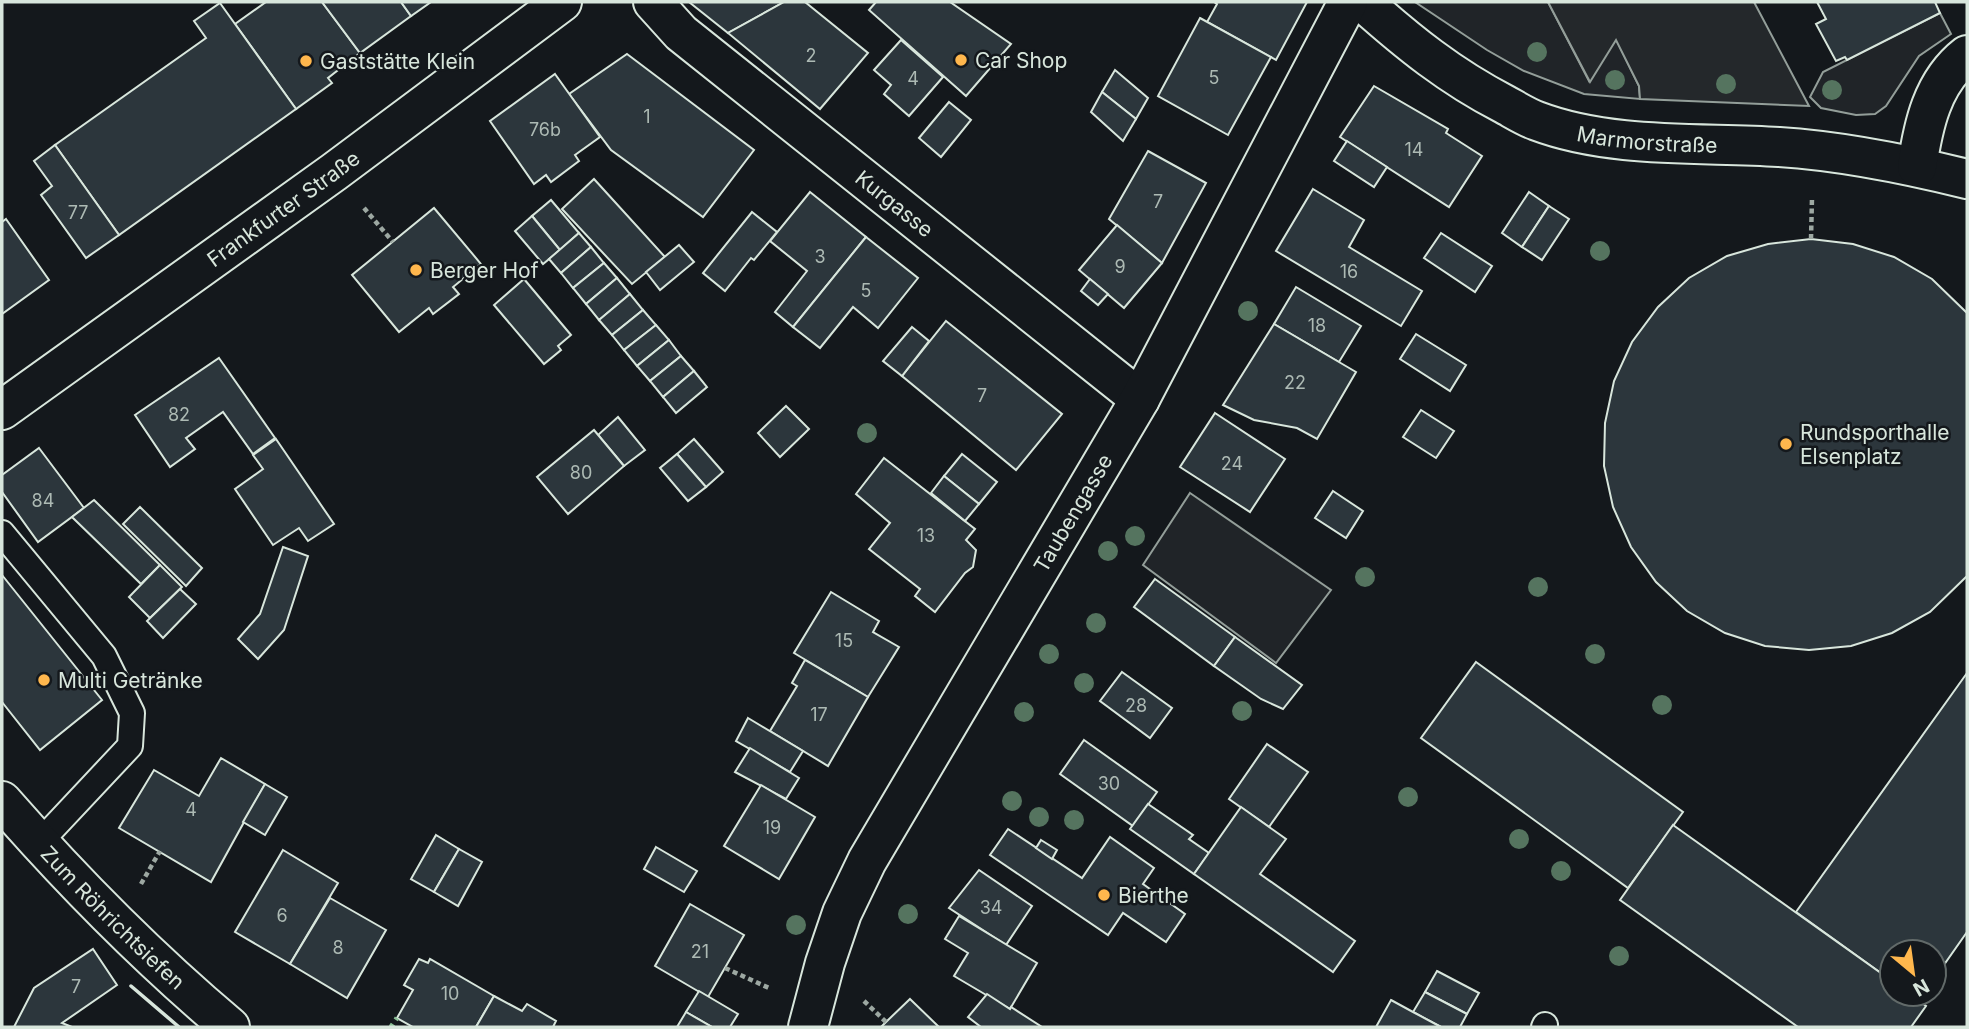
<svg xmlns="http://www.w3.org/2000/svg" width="1969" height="1029" font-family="Inter,sans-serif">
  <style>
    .green { fill: #202428; stroke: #939e99; stroke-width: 2 }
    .parking { fill: #24282b; stroke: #939e99; stroke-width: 2 }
    .building { fill: #2c363c; stroke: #d8e6dc; stroke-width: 2 }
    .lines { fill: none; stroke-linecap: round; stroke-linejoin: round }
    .lane-casing { stroke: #d8e6dc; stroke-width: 28 }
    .street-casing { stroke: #d8e6dc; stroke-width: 42 }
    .primary-casing { stroke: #d8e6dc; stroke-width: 42 }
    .path { stroke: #9da8a2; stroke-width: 4.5; stroke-dasharray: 5 3.5; stroke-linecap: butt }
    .lane { stroke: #14181c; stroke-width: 24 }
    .street { stroke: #14181c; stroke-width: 38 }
    .primary { stroke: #14181c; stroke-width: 38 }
    .hedge { stroke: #8ac095; stroke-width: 5; stroke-dasharray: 3.5 5; stroke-linecap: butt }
    .wall { stroke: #d8e6dc; stroke-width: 3.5 }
    .tree { fill: #55745f }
    .poi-dot { fill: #ffb74d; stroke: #14181c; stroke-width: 2.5 }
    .labels { text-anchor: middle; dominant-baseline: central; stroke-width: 5; stroke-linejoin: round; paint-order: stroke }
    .number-label { font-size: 18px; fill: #adbab4 }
    .poi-label { font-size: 21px; fill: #d8e6dc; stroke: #14181c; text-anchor: start }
    .street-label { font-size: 21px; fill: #d8e6dc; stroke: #14181c }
  </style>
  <rect width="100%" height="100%" fill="#14181c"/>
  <g class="green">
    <polygon points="1415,2 1548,2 1589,81 1616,39 1639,86 1640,99 1584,94 1524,71 1487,50"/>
    <polygon points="1940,13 1951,34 1919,56 1886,106 1875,114 1856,115 1821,108 1810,97 1823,72"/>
    <polygon points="1190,493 1331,590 1276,663 1143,565"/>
  </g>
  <polygon class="parking" points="1548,2 1754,2 1809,106 1640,99 1639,86 1616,40 1590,82"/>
  <g class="building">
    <polygon points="266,2 322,2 360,53 328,78 332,83 296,109 235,24"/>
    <polygon points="322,2 401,2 411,16 360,53"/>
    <polygon points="401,2 431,2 411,16"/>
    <polygon points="689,2 784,2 728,33"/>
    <polygon points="784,2 805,2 868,53 820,109 728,33"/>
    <polygon points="876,2 950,2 1011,44 966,96 869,10"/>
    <polygon points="1214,2 1307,2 1276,60 1207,22 1217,4"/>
    <polygon points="1817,2 1935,2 1940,13 1847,60 1845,57 1836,61 1816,24 1826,19"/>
    <polygon points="220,3 296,109 119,235 55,145 206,38 194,21"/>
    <polygon points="1200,18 1271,57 1228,135 1158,96"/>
    <polygon points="901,40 943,77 909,116 884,94 891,85 874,70"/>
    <polygon points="627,54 754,150 703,217 611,150 569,94"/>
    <polygon points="1115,70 1148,98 1136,119 1102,92"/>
    <polygon points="555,74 600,137 575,155 579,161 551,182 546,175 534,184 490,121"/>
    <polygon points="1374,86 1448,129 1446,133 1482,156 1449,207 1340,137"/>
    <polygon points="1102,92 1136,119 1123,141 1091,112"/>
    <polygon points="949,102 971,120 941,157 919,138"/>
    <polygon points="1347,141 1387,167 1374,187 1334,161"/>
    <polygon points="55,145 119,235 86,258 41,195 52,186 34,161"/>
    <polygon points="1148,151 1206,183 1162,263 1109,219"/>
    <polygon points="594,179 665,257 632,284 562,209"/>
    <polygon points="1313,189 1364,220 1349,247 1422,291 1401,326 1276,251"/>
    <polygon points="810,192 866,237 793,327 775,312 807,271 770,241"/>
    <polygon points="1529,192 1549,206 1522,247 1502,233"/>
    <polygon points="551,200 579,233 560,250 532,216"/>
    <polygon points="1549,206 1569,219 1542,260 1522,247"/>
    <polygon points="434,208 481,264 453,287 459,294 433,314 429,308 399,332 352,275"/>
    <polygon points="752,212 777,232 754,260 751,258 725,291 703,273"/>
    <polygon points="532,216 560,250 543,264 515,231"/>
    <polygon points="6,219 49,280 2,314 2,222"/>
    <polygon points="1117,225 1162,263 1124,308 1079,270"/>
    <polygon points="579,233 591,247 561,273 549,259"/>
    <polygon points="1441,233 1492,266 1475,292 1424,258"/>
    <polygon points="866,237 918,278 878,328 853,307 820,348 793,327"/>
    <polygon points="1811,239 1853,244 1894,257 1932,279 1967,313 1967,576 1930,612 1892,633 1851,646 1809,650 1765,646 1725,633 1687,611 1656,582 1631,547 1613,507 1604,466 1605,423 1614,381 1632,342 1658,307 1689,278 1727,256 1768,244"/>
    <polygon points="679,245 694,262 660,290 646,272"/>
    <polygon points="591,247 604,263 573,288 561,273"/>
    <polygon points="604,263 617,278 586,304 573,288"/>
    <polygon points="617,278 630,294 599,320 586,304"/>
    <polygon points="524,279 571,335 558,346 561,350 544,364 494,305"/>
    <polygon points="1090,279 1108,294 1098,305 1081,291"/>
    <polygon points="1296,287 1361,326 1339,362 1274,324"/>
    <polygon points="630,294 643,310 612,335 599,320"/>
    <polygon points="643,310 656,325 624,350 612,335"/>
    <polygon points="946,321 1062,414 1016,470 902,376"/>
    <polygon points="1274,324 1356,372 1317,439 1297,428 1254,420 1223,405"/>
    <polygon points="656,325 669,340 637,366 624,350"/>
    <polygon points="912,327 929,341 902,376 883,361"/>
    <polygon points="1416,334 1466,365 1450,391 1400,359"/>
    <polygon points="669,340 681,356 650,381 637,366"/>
    <polygon points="681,356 694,371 663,397 650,381"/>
    <polygon points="219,358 275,438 253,454 223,412 186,438 195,449 170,467 135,415"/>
    <polygon points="694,371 707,387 676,413 663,397"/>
    <polygon points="786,406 809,429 780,457 758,433"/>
    <polygon points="1421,410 1454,431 1436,458 1403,437"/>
    <polygon points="1215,413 1285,459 1250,512 1180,467"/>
    <polygon points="618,417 645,450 624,466 598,435"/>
    <polygon points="594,430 624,466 568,514 537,477"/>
    <polygon points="276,439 334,524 308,541 299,528 273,545 235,489 263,469 253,455"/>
    <polygon points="694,439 723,472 706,487 677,454"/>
    <polygon points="39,448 84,508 38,542 2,492 2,475"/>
    <polygon points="677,454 706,487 688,501 660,468"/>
    <polygon points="962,454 997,482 979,504 944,476"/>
    <polygon points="884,458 975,529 966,540 976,550 973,567 965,573 935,612 915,596 920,589 869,549 890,523 856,494"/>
    <polygon points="944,476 979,504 965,521 931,493"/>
    <polygon points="1333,491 1363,511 1346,538 1315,518"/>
    <polygon points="94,500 160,565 141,584 72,517"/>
    <polygon points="140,507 202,568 186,586 123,524"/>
    <polygon points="283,547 308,556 284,630 258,659 238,639 260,614"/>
    <polygon points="160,565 182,587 150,618 129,597"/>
    <polygon points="2,575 102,700 40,750 2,702"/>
    <polygon points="1155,579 1235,637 1214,666 1134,607"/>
    <polygon points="180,589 196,604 163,638 147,621"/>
    <polygon points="831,592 879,621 873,632 899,647 868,697 794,653"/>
    <polygon points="1235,637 1302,685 1283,709 1261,699 1214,666"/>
    <polygon points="805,660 868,697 828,766 770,731 797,686 792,683"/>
    <polygon points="1476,662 1683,812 1628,888 1421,738"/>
    <polygon points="1122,672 1172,708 1150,738 1100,701"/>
    <polygon points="1967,673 1967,932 1934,979 1934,952 1892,952 1892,981 1796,912"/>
    <polygon points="748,718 803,751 790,772 736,741"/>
    <polygon points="1084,740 1157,792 1133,826 1060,774"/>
    <polygon points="1267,744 1308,772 1269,827 1229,799"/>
    <polygon points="750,748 799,778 786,799 735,772"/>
    <polygon points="221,758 265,784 211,882 119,828 154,770 199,796"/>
    <polygon points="265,784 287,797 265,835 243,822"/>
    <polygon points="761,785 815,817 779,879 724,846"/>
    <polygon points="1148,804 1193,835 1189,839 1209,853 1194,874 1130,829"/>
    <polygon points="1241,807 1286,839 1260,874 1355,941 1333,972 1194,874"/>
    <polygon points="1673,825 1892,981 1892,994 1910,994 1926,1006 1911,1027 1798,1027 1620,900"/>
    <polygon points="1008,829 1082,878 1110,837 1154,868 1143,884 1185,914 1166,942 1123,913 1108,935 990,855"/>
    <polygon points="436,835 459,849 434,892 411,879"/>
    <polygon points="1041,840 1057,850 1052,859 1036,848"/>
    <polygon points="656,847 697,871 684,892 644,869"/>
    <polygon points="459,849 482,862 458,906 434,892"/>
    <polygon points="283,850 338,883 290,964 235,932"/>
    <polygon points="979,870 1032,906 1006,945 949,908"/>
    <polygon points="330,898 386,930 347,998 290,964"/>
    <polygon points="690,904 744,935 708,997 655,966"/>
    <polygon points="959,916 1037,963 1010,1009 954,976 968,953 945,939"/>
    <polygon points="93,949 117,985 62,1023 72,1027 14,1027 34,988"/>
    <polygon points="419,959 428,963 430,959 494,996 476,1027 413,1027 397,1018 413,990 404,985"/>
    <polygon points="1437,971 1479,993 1467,1014 1425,992"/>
    <polygon points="699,991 738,1014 730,1027 712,1027 686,1012"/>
    <polygon points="1425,992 1467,1014 1460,1027 1441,1027 1413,1012"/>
    <polygon points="987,994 1010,1009 1011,1007 1042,1027 981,1027 968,1017"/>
    <polygon points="494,996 522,1011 527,1004 556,1021 553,1027 476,1027"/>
    <polygon points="910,999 939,1027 881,1027 886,1022"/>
    <polygon points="1391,1000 1413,1012 1441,1027 1376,1027"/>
    <polygon points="686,1012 712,1027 677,1027"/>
  </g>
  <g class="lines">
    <g class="lane-casing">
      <g id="lane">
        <polyline points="2,533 104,656 132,713 130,746 39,843"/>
        <polyline points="1544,1027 1545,1025"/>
      </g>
    </g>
    <g class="street-casing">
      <g id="street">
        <path id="s1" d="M 653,2 L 681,33 L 1140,399"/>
        <path id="s2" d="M 1363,2 C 1409,43 1450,76 1504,104 C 1515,110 1526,117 1537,121 C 1611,149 1702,142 1779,147 C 1843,151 1906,164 1967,179"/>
        <path d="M 1917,167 C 1923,126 1932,82 1967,55"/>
        <path id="s3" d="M 2,801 C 72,881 148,958 230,1027"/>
        <path id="s4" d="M 808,1027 L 825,963 L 842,913 L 867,861 L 1140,399 L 1348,2"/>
      </g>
    </g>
    <g class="primary-casing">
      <g id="primary">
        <path id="s5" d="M 2,410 L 334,172 L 562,2"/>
      </g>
    </g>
    <g class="path">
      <polyline points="364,208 393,242"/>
      <polyline points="1811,239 1812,198"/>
      <polyline points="141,884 160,851"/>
      <polyline points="725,968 769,988"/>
      <polyline points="864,1001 886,1022"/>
    </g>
    <use href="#lane" class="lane"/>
    <use href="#street" class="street"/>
    <use href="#primary" class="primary"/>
    <polyline class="hedge" points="391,1027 397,1018"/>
    <polyline class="wall" points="131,986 179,1027"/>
  </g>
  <g class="tree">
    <circle cx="1537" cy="52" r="10"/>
    <circle cx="1615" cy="80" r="10"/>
    <circle cx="1726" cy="84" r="10"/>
    <circle cx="1832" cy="90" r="10"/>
    <circle cx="1600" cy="251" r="10"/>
    <circle cx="1248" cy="311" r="10"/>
    <circle cx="867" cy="433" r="10"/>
    <circle cx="1135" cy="536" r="10"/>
    <circle cx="1108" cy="551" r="10"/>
    <circle cx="1365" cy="577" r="10"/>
    <circle cx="1538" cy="587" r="10"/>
    <circle cx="1096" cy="623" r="10"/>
    <circle cx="1049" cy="654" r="10"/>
    <circle cx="1595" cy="654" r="10"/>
    <circle cx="1084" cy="683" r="10"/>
    <circle cx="1662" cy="705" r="10"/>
    <circle cx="1242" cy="711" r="10"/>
    <circle cx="1024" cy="712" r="10"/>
    <circle cx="1408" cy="797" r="10"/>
    <circle cx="1012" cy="801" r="10"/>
    <circle cx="1039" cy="817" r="10"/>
    <circle cx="1074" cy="820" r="10"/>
    <circle cx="1519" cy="839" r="10"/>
    <circle cx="1561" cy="871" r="10"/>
    <circle cx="908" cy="914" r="10"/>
    <circle cx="796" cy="925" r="10"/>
    <circle cx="1619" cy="956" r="10"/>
  </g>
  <g class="poi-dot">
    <circle cx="961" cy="60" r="7"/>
    <circle cx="306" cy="61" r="7"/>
    <circle cx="416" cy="270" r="7"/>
    <circle cx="1786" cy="444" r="7"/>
    <circle cx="44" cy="680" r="7"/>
    <circle cx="1104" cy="895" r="7"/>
  </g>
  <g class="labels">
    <g class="number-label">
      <text x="811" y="55">2</text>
      <text x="1214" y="77">5</text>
      <text x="913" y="78">4</text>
      <text x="647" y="116">1</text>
      <text x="545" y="129">76b</text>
      <text x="1414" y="149">14</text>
      <text x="1158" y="201">7</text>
      <text x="78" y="212">77</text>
      <text x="820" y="256">3</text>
      <text x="1120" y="266">9</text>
      <text x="1349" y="271">16</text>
      <text x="866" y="290">5</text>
      <text x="1317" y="325">18</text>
      <text x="1295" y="382">22</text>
      <text x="982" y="395">7</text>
      <text x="179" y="414">82</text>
      <text x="1232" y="463">24</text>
      <text x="581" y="472">80</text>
      <text x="43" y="500">84</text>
      <text x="926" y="535">13</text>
      <text x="844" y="640">15</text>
      <text x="1136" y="705">28</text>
      <text x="819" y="714">17</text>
      <text x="1109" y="783">30</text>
      <text x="191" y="809">4</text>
      <text x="772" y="827">19</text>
      <text x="991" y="907">34</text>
      <text x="282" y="915">6</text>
      <text x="338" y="947">8</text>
      <text x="700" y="951">21</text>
      <text x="76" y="986">7</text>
      <text x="450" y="993">10</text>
    </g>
    <g class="poi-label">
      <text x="975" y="60">Car Shop</text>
      <text x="320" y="61">Gaststätte Klein</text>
      <text x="430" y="270">Berger Hof</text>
      <text x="1800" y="432">Rundsporthalle<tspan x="1800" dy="24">Elsenplatz</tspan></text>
      <text x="58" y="680">Multi Getränke</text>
      <text x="1118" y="895">Bierthe</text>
    </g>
    <g class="street-label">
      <text stroke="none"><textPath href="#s2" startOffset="324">Marmorstraße</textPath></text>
      <text stroke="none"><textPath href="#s1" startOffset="315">Kurgasse</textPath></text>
      <text stroke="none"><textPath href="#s5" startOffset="346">Frankfurter Straße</textPath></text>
      <text stroke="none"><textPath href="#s4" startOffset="581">Taubengasse</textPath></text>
      <text stroke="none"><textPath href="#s3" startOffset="161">Zum Röhrichtsiefen</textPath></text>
    </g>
  </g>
  <rect width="1969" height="1029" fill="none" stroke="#d8e6dc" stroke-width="7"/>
  <g transform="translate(1913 973) rotate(151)"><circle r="33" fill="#14181c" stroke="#626a69" stroke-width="2"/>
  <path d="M0-5L12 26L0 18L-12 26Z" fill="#ffb74d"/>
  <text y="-10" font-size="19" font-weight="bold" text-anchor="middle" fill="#d8e6dc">N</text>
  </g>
</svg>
